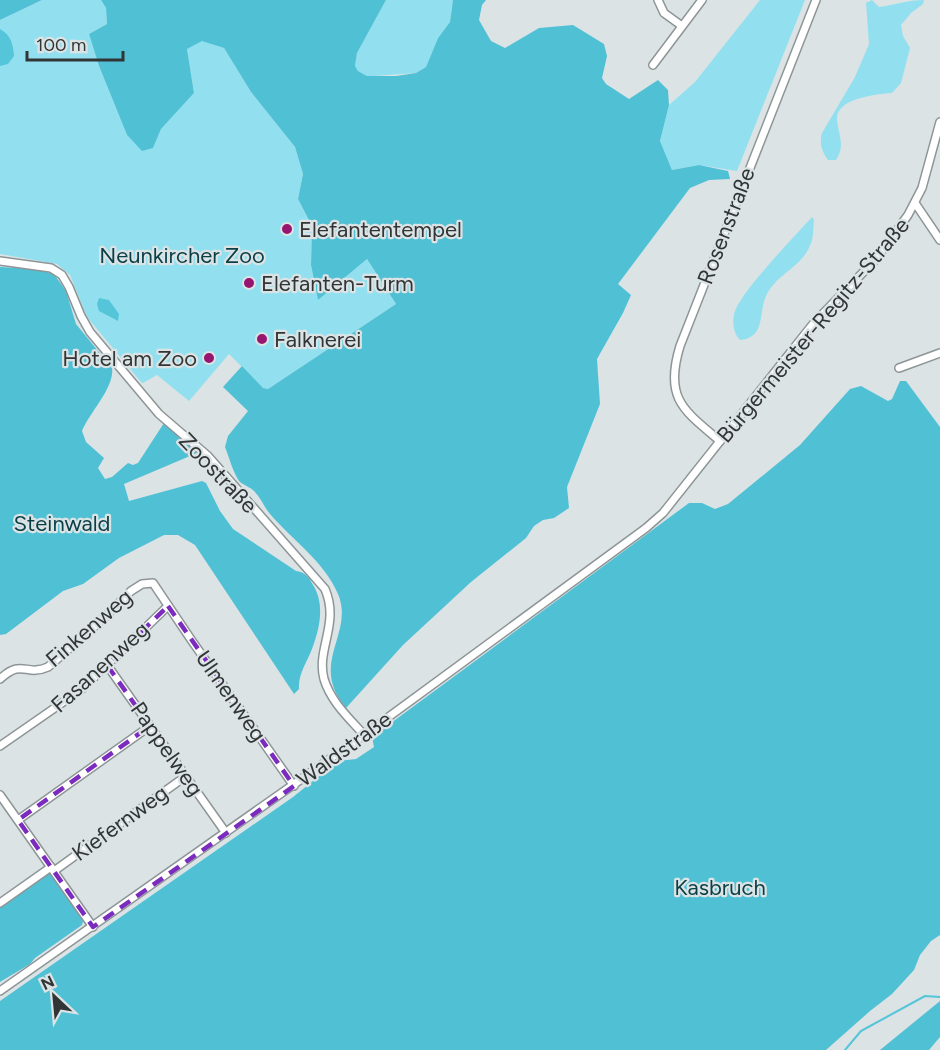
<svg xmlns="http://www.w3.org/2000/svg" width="940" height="1050" font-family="Figtree,sans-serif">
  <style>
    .green { fill: #92e0ef }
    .forest { fill: #50c1d5 }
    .water { fill: #55c5d9 }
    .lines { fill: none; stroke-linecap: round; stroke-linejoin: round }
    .stream { stroke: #55c5d9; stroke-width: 2 }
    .minor-casing { stroke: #8e9597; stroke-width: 10 }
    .minor { stroke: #fff; stroke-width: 7 }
    .marked { fill: none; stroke: #7b2cbf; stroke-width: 4.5; stroke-dasharray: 12 8; stroke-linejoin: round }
    .poi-dot { fill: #96156e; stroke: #dbe3e5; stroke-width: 2 }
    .labels { text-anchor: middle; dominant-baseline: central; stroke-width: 4.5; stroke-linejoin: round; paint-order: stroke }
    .street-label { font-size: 22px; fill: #323536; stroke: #dbe3e5 }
    .poi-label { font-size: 22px; fill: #323536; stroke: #dbe3e5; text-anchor: start }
    .park-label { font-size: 22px; fill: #0a3f47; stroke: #dbe3e5 }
  </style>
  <rect width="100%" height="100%" fill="#dbe3e5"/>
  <g class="green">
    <polygon points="42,0 101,0 106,8 107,24 89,34 99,66 127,135 142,150 153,148 161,129 194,93 187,49 202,40 224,48 251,92 295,147 303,174 298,199 312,226 311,265 318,300 367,259 396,304 268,389 263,388 229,354 189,401 157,375 143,383 141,382 87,317 70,275 57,264 0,254 0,20"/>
    <polygon points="386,0 453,0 450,22 438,38 426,67 416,73 375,76 367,76 358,71 355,66 357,53"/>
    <polygon points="760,0 805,0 737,171 699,165 672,170 660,141 669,105 695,82"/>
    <path d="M 872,0 L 879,7 C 894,5 908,0 924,0 L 923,4 L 911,13 L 901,25 L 903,36 L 910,48 L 901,83 L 892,93 C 878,94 836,98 837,119 C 838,134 846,146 836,160 L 828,160 C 822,152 819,143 822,133 L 855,77 L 869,44 L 866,3 Z"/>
    <path d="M 812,217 L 814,220 C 813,227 814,236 811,243 C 803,267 776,274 766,296 C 758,314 766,337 740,340 C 734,334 732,324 734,315 C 737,295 796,235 812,217 Z"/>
  </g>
  <g class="forest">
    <polygon points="0,0 42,0 0,20"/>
    <path d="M 101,0 L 386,0 L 357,53 L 355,66 L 358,71 L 367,76 L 396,76 L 416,73 L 426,67 L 438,38 L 450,22 L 453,0 L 486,0 L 482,5 L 479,20 L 491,41 L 505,48 L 539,28 L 573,25 L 604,44 L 607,56 L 602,78 L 606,84 L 629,99 L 658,80 L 668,90 L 669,105 L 660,141 L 672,170 L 699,165 L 728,171 L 730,179 L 709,180 L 690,188 L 618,284 L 631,295 L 623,313 L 597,359 L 600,404 L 567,487 L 569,508 L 554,518 L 543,520 L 534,526 L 526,538 L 471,582 L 403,645 L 346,708 C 308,663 355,634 338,594 C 324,561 293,541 270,514 C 264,507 261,498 254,491 C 250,487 243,485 239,481 C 233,472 229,457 225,447 L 228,436 L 248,411 L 223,387 L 242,366 L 263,388 L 268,389 L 396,304 L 367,259 L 318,300 L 311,265 L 312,226 L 298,199 L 303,174 L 295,147 L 251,92 L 224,48 L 202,41 L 187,49 L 194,93 L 161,129 L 153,148 L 142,151 L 127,135 L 99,66 L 89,34 L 107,24 L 106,8 Z"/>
    <path d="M 0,267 L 36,269 L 54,274 L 66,291 L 76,324 L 112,368 C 115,387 89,413 82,431 L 86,442 L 104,458 L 98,468 L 105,479 L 112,477 L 128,463 L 133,465 L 138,463 L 164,423 L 197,453 L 124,484 L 129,501 L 202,481 L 206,483 L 220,511 L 233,529 L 296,571 C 305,572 309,577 313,585 C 325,604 320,628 312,649 C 307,662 298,674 299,689 L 294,694 L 195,545 L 178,535 L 164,535 L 119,558 L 83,584 L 63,591 L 6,634 L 0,635 Z"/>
    <polygon points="900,381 906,381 940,427 940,935 931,941 920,955 914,970 892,994 870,1011 826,1050 0,1050 0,1001 293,797 338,761 356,759 374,747 372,737 689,503 702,503 715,509 728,504 800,445 850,389 861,386 888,401 892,399"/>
    <polygon points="44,874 51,874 83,921 82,925 35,958 30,964 0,982 0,907"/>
    <polygon points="940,1001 940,1037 929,1050 880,1050"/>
  </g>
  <g class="water">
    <path d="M 0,29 C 11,35 13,44 14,56 L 8,64 L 0,66 Z"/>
    <polygon points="99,298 109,300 119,314 118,321 99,311 97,304"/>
  </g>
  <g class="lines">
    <polyline class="stream" points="845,1050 861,1031 925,996 940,997"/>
    <g class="minor-casing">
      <g id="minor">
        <polyline points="658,0 664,13 682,26"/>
        <polyline points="653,65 702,0"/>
        <polyline points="915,203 940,240"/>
        <path d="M 0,261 L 51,268 L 62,275 L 69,287 L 81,316 L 90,332 L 159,414 L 208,456 L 325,589 C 340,624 316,649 324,679 C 331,702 349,718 364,735"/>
        <polyline points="899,368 940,353"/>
        <path d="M 720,441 C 683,410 664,398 680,346 L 816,0"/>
        <polyline points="107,665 226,833"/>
        <path d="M 0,679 C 23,658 25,677 48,667 L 104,618 L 131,591 L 142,584 L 153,583 L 192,641 L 294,786"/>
        <polyline points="0,746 82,689 168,606"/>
        <polyline points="0,795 93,927"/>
        <polyline points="18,820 150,726"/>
        <polyline points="54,871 186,776"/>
        <polyline points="0,903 51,867"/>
        <polyline points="0,991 364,735 646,528 663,513 813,324 876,259 908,215 922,188 940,122"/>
      </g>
    </g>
    <use href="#minor" class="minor"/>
  </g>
  <path class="marked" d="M 168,606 L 294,786 L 93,927 L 18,820 L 150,726 L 107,665 Z"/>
  <g class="poi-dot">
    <circle cx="287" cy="229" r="6"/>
    <circle cx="249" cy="283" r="6"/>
    <circle cx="262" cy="339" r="6"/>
    <circle cx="209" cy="358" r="6"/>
  </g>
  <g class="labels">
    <g class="street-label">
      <text transform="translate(726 226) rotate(-69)">Rosenstraße</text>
      <text transform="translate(813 330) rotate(-50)">Bürgermeister-Regitz-Straße</text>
      <text transform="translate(218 473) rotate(46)">Zoostraße</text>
      <text transform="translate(89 628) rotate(-41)">Finkenweg</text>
      <text transform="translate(100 667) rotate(-42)">Fasanenweg</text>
      <text transform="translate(231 696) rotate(55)">Ulmenweg</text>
      <text transform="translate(167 749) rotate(55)">Pappelweg</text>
      <text transform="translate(344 749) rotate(-36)">Waldstraße</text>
      <text transform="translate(120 823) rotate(-36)">Kiefernweg</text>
    </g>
    <g class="poi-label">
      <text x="299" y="229">Elefantentempel</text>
      <text x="261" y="283">Elefanten-Turm</text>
      <text x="274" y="339">Falknerei</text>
      <text x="197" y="358" text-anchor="end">Hotel am Zoo</text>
    </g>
    <g class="park-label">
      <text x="182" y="255">Neunkircher Zoo</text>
      <text x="62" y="523">Steinwald</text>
      <text x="720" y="887">Kasbruch</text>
    </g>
  </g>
  <g transform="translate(54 996) rotate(334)" stroke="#dbe3e5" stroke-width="4.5" paint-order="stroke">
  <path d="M0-4.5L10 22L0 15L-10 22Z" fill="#323536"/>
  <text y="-9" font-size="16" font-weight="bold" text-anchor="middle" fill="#323536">N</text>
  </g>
  <path d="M27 51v9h96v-9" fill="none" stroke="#323536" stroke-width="3"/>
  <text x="36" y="51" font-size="18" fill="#323536" stroke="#dbe3e5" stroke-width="4.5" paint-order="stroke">100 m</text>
</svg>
